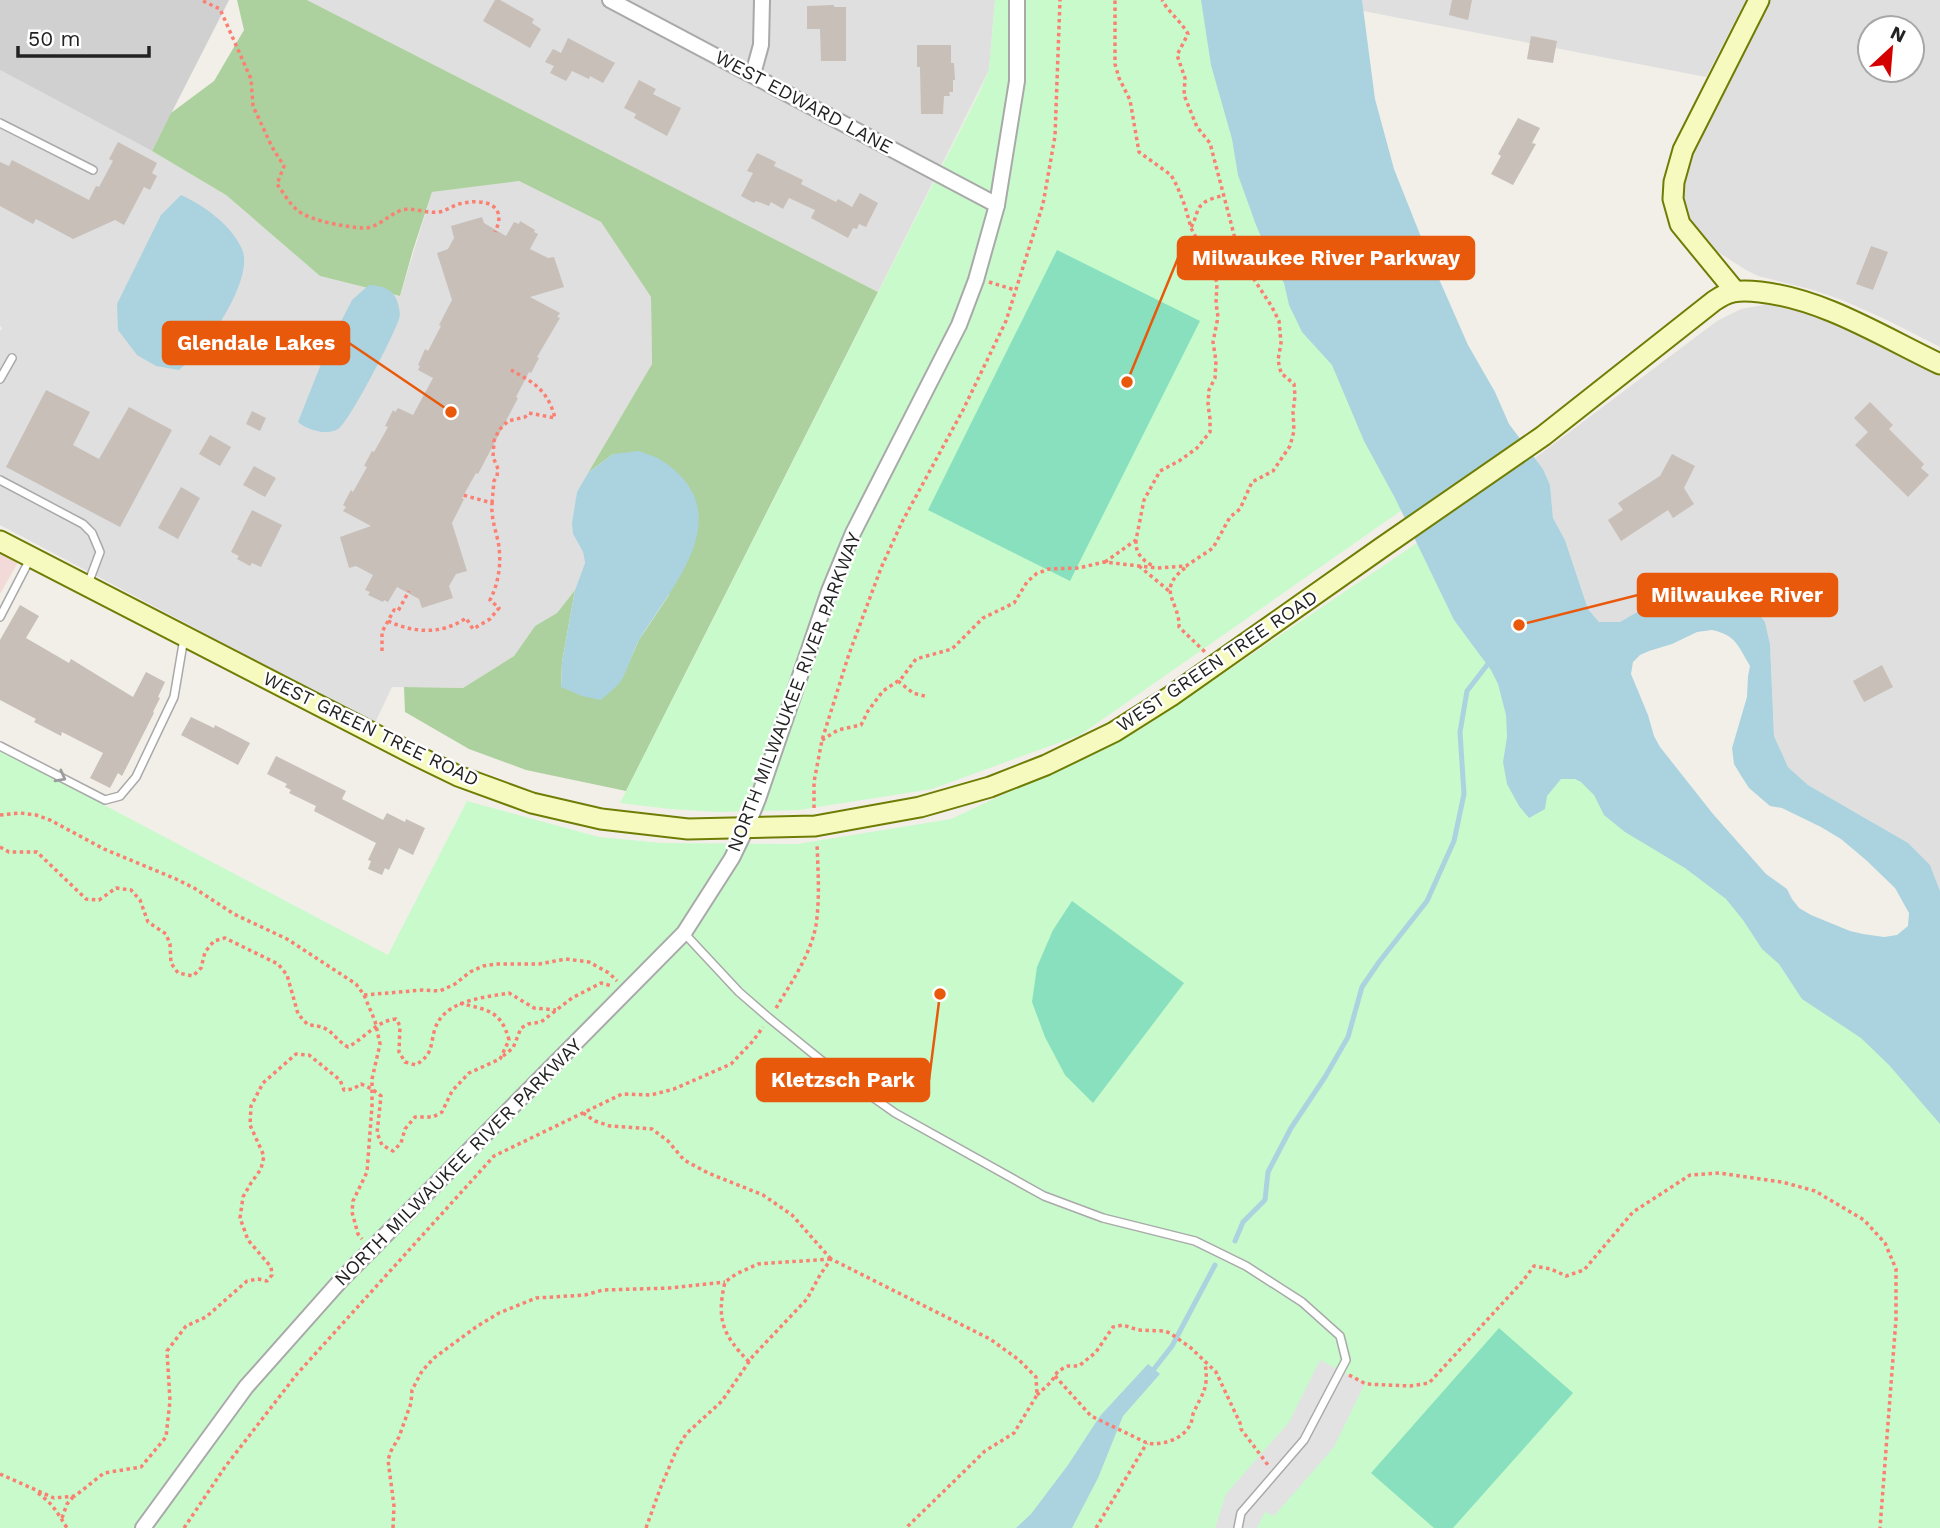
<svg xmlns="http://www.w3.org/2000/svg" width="1940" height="1528" font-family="'Work Sans',sans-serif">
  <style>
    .residential { fill: #e0dfdf; fill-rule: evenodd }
    .commercial { fill: #f2dad9 }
    .religious { fill: #d0d0d0 }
    .forest { fill: #add19e }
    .park { fill: #c8facc }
    .pitch { fill: #88e0be }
    .parking { fill: #e2e2e2 }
    .water { fill: #aad3df; fill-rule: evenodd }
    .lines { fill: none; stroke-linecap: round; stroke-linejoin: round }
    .stream { stroke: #aad3df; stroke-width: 5 }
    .building { fill: #c7bfb8 }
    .lane-casing { stroke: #a9a9a9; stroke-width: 10 }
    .street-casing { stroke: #a9a9a9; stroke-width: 18 }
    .secondary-casing { stroke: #707d05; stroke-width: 23 }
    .path { stroke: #fa8072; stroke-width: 3.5; stroke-dasharray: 3.5 3.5; stroke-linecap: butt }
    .lane { stroke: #fff; stroke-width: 7 }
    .street { stroke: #fff; stroke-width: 14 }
    .secondary { stroke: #f7fabf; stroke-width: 19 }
    .oneway { stroke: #9c9c9c }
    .labels { text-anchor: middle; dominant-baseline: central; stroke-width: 5; stroke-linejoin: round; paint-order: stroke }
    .street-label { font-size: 19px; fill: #222; stroke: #fff }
    .leader { fill: none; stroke: #e8590c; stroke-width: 2.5 }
    .callout-dot { fill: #e8590c; stroke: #fff; stroke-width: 2.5 }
    .callout { fill: #e8590c; stroke: #e8590c; stroke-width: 2.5 }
    .callout-label { font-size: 21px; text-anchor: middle; font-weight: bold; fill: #fff }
  </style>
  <rect width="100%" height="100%" fill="#f2efe9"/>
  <g class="residential">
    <polygon points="307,0 995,0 989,70 878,292"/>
    <polygon points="1362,0 1746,0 1706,77 1363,11"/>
    <path d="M 1770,0 L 1940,0 L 1940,347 L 1889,321 L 1842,300 L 1813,290 L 1758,276 L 1746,270 L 1710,247 L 1687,216 L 1683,199 L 1684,182 L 1690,162 L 1700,135 ZM 1870,28 L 1912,28 L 1912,70 L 1870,70 Z"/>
    <polygon points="0,70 152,151 226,195 320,276 400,296 432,192 519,181 601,222 651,297 652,364 577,492 573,534 583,552 585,563 575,590 557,613 535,626 514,656 463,688 392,687 375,723 0,525 0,331 2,328 0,326"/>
    <polygon points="1763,305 1785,305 1810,310 1940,372 1940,891 1930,865 1872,822 1808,785 1788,767 1774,736 1770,644 1765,622 1745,596 1675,586 1649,605 1620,622 1599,622 1588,609 1565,540 1553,518 1550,485 1543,469 1535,458 1717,321 1741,309"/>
  </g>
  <polygon class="commercial" points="0,541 24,552 0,594"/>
  <polygon class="religious" points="0,0 229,0 152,151 0,70"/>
  <polygon class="forest" points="237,0 307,0 878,292 626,791 526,770 469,749 405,712 404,687 463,688 514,656 535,626 557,613 575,590 562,662 561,687 620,682 639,640 669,595 613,454 588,473 652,364 651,297 601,222 519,181 432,192 413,250 400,296 320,276 226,195 152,151 171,113 214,81 244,30"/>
  <g class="park">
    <polygon points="995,0 1298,0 1405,508 1080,735 932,789 799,810 718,812 670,809 620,803 980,91 989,70"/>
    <polygon points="1417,543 1668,803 1940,1033 1940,1528 0,1528 0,750 388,955 467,801 599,837 662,843 797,844 951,819 1138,731"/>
  </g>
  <g class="pitch">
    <polygon points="1057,250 1200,321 1070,581 928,510"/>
    <polygon points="1072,901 1184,983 1093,1103 1065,1075 1045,1037 1032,1002 1037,967 1053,930"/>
    <polygon points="1499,1328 1573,1393 1453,1528 1434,1528 1371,1473"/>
  </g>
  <polygon class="parking" points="1320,1360 1365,1383 1334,1447 1274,1516 1265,1512 1257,1528 1215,1528 1226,1494 1289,1422"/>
  <g class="water">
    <path d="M 1201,0 L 1362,0 L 1375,99 L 1394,169 L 1425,247 L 1468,345 L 1495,392 L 1509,424 L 1543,469 L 1550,485 L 1553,518 L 1565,540 L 1588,609 L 1599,622 L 1620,622 L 1649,605 L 1675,586 L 1703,576 L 1723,583 L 1745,596 L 1765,622 L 1770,644 L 1774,736 L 1788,767 L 1808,785 L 1908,843 L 1930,865 L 1940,891 L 1940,1124 L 1889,1065 L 1861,1038 L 1802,999 L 1779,964 L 1762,949 L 1743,920 L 1726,899 L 1685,868 L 1625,832 L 1604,815 L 1594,795 L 1581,782 L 1575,779 L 1561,779 L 1547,796 L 1545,809 L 1529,818 L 1519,806 L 1507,784 L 1503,762 L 1507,737 L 1506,715 L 1498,684 L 1491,670 L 1454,620 L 1395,498 L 1364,441 L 1332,365 L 1302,332 L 1289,305 L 1284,283 L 1272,262 L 1256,225 L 1238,175 L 1232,139 L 1211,65 ZM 1712,630 C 1736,635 1738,646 1750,666 L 1748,676 L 1747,697 L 1732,748 L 1734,764 L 1740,774 L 1749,788 L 1770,806 L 1782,808 L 1821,827 L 1841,839 L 1866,860 L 1895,888 L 1909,913 L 1908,926 L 1897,935 L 1884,937 L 1863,934 L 1850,931 L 1811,915 L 1799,908 L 1792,899 L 1787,889 L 1766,874 L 1713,814 L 1660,747 L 1654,736 L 1648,715 L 1631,674 L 1633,662 L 1640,655 L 1649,651 L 1672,644 L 1697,632 Z"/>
    <path d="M 181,195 C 203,205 230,224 241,247 C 256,274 214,335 196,356 C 191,362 184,365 179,370 L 156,366 L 137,355 L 118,330 L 117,304 L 161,215 Z"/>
    <path d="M 369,285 C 385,286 396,290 399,308 C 400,312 400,316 399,319 C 394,335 349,423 338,429 C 327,436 307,430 298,422 L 327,349 L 352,300 Z"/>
    <path d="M 639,451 C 647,454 657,457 664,462 C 739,513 674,584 641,637 C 632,651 629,668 621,681 C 616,688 607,694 601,700 L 582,696 L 561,687 L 562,662 L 575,590 L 585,563 L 583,552 L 573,534 L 572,523 L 577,492 L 588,473 L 613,454 Z"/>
    <polygon points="1148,1364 1160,1374 1123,1416 1098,1478 1072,1528 1016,1528 1031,1514 1068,1465 1100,1416"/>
  </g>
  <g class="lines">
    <g class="stream">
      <polyline points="1235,1241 1243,1222 1265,1200 1268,1172 1291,1128 1325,1077 1348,1037 1362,987 1379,962 1427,901 1454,841 1464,794 1460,732 1467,691 1491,660"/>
      <polyline points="1154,1369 1172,1346 1215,1265"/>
    </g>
  </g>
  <g class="building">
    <polygon points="495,0 500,0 534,19 532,23 541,29 530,48 483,21"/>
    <polygon points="1452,0 1472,0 1468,20 1449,15"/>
    <polygon points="834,5 834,7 846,7 846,61 821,61 820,29 807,29 807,6"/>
    <polygon points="1531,36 1557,41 1553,63 1527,59"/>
    <polygon points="568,38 615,63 603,83 590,76 589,79 572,71 566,81 550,73 554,66 545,62 553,49 561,53"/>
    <polygon points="917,45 951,45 951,63 954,63 955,80 953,80 953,92 949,92 950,96 944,96 943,114 921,114 920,67 917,67"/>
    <polygon points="639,80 656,89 653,94 681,108 667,136 634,118 636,114 624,108"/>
    <polygon points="1518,118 1540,128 1532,143 1536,144 1513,185 1491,174 1501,156 1498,154"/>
    <polygon points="118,142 157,163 152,173 157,176 150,190 144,187 124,225 115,220 73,239 36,219 33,224 0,206 0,162 9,166 12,160 89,200 96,186 99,187 113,161 109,159"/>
    <polygon points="757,153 776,162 774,166 803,180 801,184 836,202 838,199 852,207 860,193 878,203 866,227 859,224 857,229 853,228 848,238 811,218 815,210 789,198 783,209 771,202 769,206 756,201 754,203 741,196 753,173 747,171"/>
    <polygon points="482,217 484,223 506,236 514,222 519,224 520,221 535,230 534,232 538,234 530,249 548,258 554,257 564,287 530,297 560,313 557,317 560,318 537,357 539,358 531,373 529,372 516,397 518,398 478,474 476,473 462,498 464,499 452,523 467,571 456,574 449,586 453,598 422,608 419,599 397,587 388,602 384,600 383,602 368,595 370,592 365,590 373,575 356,566 349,568 340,537 371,526 343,511 346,507 343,505 351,490 353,492 367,467 364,466 372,451 374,452 388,427 385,426 393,410 395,412 398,408 413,415 433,378 418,370 420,366 418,365 425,349 428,351 441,326 439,325 452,300 437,253 448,249 454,238 451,226"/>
    <polygon points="1871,246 1888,252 1873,290 1856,284"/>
    <polygon points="46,390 90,412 73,445 99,459 129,407 172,430 120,527 6,467"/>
    <polygon points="1870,402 1893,425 1889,429 1924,464 1921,468 1929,475 1908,497 1855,445 1868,432 1854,418"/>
    <polygon points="252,411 266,418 260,431 246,424"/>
    <polygon points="210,435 231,447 220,466 199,454"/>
    <polygon points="1672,454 1695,466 1684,488 1694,504 1673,518 1668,510 1621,541 1608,520 1623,510 1618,503 1660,476"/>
    <polygon points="254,466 276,478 265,497 243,485"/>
    <polygon points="181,487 200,498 178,539 158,528"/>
    <polygon points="252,510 282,525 261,567 252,563 250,566 237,559 239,556 231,552"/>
    <polygon points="20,605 39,616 26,638 69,663 71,659 133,697 146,672 165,682 158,697 160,698 153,712 154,713 122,776 118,773 110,788 90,778 103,753 62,732 61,736 34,722 36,719 0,700 0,640"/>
    <polygon points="1882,665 1893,687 1864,702 1853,681"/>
    <polygon points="191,717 214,728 215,725 250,743 238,765 181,735"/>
    <polygon points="276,756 346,791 342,799 383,820 387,813 405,822 406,819 425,828 413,855 399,848 389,870 385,868 382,875 368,869 371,861 368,860 376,843 314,811 316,806 289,793 291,790 285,787 287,784 267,774"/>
  </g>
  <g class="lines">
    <g class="lane-casing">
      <g id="lane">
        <polyline points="0,123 93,170"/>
        <polyline points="0,379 12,358"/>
        <polyline points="0,480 83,524 92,533 100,552 88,584"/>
        <polyline points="0,617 30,559"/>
        <polyline points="0,746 105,800 120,796 136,777 174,697 184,638"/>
        <polyline points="684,933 739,992 769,1018 827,1065 895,1113 1044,1196 1103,1218 1195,1241 1246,1266 1302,1302 1340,1336 1346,1360 1304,1440 1241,1513 1238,1528"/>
      </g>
    </g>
    <g class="street-casing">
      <g id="street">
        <polyline points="610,0 997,205"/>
        <polyline points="753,74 761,45 762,0"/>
        <polyline points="143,1528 246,1387 341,1280 684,933 732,858 746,829 758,799 829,591 853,533 959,325 976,280 997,205 1017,81 1017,0"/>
      </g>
    </g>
    <g class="secondary-casing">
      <g id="secondary">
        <polyline points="1735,291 1680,224 1673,199 1674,182 1683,150 1759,0"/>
        <path d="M 0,541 L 415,755 L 458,776 L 532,803 L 601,819 L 688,829 L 815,826 L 920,807 L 990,787 L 1046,765 L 1114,732 L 1171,696 L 1381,548 L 1543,436 L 1714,301 C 1720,297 1726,293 1733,292 C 1742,290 1752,291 1760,292 C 1824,299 1883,337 1940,364"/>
      </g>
    </g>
    <g class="path">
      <path d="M 203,1 L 220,9 L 251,79 L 253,106 L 272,147 L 284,166 L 277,184 C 283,192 289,203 297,210 C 310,221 346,227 363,228 C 377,229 389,214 402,210 C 414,207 427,214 439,212 C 446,211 452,206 459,204 C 482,198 509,203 495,232"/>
      <path d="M 1191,227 C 1195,221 1195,217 1198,210 C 1202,200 1215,198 1224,195"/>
      <polyline points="989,282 1015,290"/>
      <path d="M 492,503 L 494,481 L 497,476 L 498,469 L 493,457 L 494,441 L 499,430 L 508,421 L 525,417 L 529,413 L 555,418 C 548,391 535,383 511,370"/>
      <path d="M 1136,540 C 1135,553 1142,560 1153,566"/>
      <polyline points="1105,562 1136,540 1144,500 1160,471 1179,461 1197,448 1210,432 1210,419 1208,404 1209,390 1215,378 1216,361 1213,342 1218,317 1216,303 1217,283 1212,268 1191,228 1185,206 1177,186 1171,175 1139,152 1130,100 1119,78 1115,64 1115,0"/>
      <polyline points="1139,566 1169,591"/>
      <path d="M 1185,568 C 1155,591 1180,601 1179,627 L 1205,652"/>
      <path d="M 388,621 C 414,633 442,635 466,618 L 473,629 L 490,619 L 499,608 L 490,600 C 499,582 502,561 498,541 C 495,528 491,517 492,503 L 463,495"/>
      <polyline points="382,651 382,632 394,610 398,611 409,591"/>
      <polyline points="898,681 913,693 928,697"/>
      <path d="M 822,740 L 838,730 L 861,725 L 868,711 L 883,691 L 901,679 L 916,659 L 952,649 L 983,618 L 1014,603 L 1027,582 L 1036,574 L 1049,569 L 1079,568 L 1104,562 L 1157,568 L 1186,566 L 1213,548 L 1230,517 L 1240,509 L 1252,482 L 1273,471 L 1290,446 L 1294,431 L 1293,412 L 1295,396 L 1294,384 L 1281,373 L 1278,360 L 1281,343 L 1279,321 L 1272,307 L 1248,270 L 1238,250 L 1210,143 L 1197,127 L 1184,95 L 1185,78 L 1177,55 L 1188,34 C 1181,21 1169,13 1162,0"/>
      <polyline points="814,808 814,782 822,740 849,654 881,568 902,522 963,410 1006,321 1043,204 1055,136 1060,0"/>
      <polyline points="0,815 20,813 36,815 50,820 104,849 176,879 194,888 234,914 287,939 356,984 364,995 375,1021 380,1044 372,1079 372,1106 367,1172 353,1201 352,1212 358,1234 362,1239"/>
      <path d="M 0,847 L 9,852 L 37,852 L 86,899 L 99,900 L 116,888 L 131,890 L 140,900 L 148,922 L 166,934 L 170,944 L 171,963 L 178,973 L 193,976 L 201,968 L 205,952 L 214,941 L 225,938 L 278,964 L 287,975 L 298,1014 L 308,1025 C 333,1026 330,1036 348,1047 C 365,1038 376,1021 396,1019 L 400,1026 L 399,1052 L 405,1062 L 416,1065 C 432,1054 430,1049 434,1032 C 442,1000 482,998 509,993 L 534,1008 L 556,1010"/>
      <polyline points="364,995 423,990 440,991 455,984 470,972 483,966 496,964 539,964 566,959 589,962 609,973 617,981"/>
      <path d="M 776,1008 C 791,983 811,954 816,925 C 820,898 818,871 817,843"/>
      <polyline points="503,1056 513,1048 521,1028 528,1024 541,1022 572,998 601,983 612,986"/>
      <polyline points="583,1113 595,1121 610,1126 652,1129 668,1141 684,1160 708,1173 763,1195 792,1215 831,1259"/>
      <path d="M 749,1362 C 723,1335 716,1320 725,1282 L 736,1274 L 758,1264 L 830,1259"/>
      <polyline points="1349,1375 1366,1384 1410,1386 1429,1383 1522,1282 1534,1266 1551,1269 1566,1276 1584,1270 1633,1212 1690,1175 1719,1173 1782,1182 1815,1191 1864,1220 1885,1243 1896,1269 1896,1319 1880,1528"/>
      <path d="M 1055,1376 L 1091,1416 L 1147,1443 C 1162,1446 1183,1439 1190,1425 C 1192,1422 1192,1418 1193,1414 C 1203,1391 1209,1390 1205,1362"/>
      <polyline points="1037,1395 1051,1382 1058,1371 1068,1366 1079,1366 1096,1352 1113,1327 1123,1325 1138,1330 1164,1331 1170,1333 1191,1348 1216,1372 1240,1423 1241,1429 1268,1465"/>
      <path d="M 0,1474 L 54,1498 L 75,1496 L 104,1473 L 141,1467 L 166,1437 L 170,1401 L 167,1351 L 186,1326 L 206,1317 L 247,1281 L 258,1279 L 267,1281 L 272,1275 L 271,1267 L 248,1240 L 240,1218 L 243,1197 L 251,1183 L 261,1169 L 264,1156 L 250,1125 L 251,1106 L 263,1083 L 296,1054 L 309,1055 L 340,1080 L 344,1090 L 353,1089 L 361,1084 L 372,1089 L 381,1096 L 377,1133 L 382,1145 L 393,1151 L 401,1143 L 405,1129 L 415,1117 L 433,1117 L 442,1112 L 452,1091 L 469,1073 L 500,1059 L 509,1040 C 501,1010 487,1010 459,1003"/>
      <path d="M 38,1493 C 53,1504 57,1512 67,1528"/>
      <polyline points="62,1518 67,1504 73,1497"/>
      <polyline points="184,1528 225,1467 297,1374 494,1156 622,1094 651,1095 674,1089 731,1064 753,1041 763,1027"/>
      <polyline points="393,1528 394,1506 388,1460 391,1451 399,1437 411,1403 412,1390 422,1371 434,1358 476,1327 499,1313 536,1298 585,1295 603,1290 670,1288 725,1282"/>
      <polyline points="646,1528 660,1489 676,1451 686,1434 722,1401 753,1356 807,1299 820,1275 831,1259 990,1339 1019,1360 1036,1377 1037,1395 1014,1433 985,1451 906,1528"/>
      <polyline points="1096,1528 1147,1443"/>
    </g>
    <use href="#lane" class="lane"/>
    <use href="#street" class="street"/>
    <use href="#secondary" class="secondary"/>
  </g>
  <defs><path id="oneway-chevron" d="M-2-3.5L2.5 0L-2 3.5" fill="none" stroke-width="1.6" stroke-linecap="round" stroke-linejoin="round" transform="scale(1.75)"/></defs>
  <use class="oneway" href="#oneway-chevron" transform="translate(61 777) rotate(28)"/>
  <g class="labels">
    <g class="street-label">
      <text transform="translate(804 102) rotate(28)">WEST EDWARD LANE</text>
      <text transform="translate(1217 661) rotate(-34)">WEST GREEN TREE ROAD</text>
      <text transform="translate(794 692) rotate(-69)">NORTH MILWAUKEE RIVER PARKWAY</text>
      <text transform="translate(371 729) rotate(26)">WEST GREEN TREE ROAD</text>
      <text transform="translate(458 1162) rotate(-45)">NORTH MILWAUKEE RIVER PARKWAY</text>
    </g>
  </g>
  <path class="leader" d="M1127 382L1178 258M451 412L349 343M1519 625L1638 595M940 994L929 1080"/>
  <g class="callout-dot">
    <circle cx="1127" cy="382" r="7"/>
    <circle cx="451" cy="412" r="7"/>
    <circle cx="1519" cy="625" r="7"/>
    <circle cx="940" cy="994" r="7"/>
  </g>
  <g class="callout">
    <rect x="1178" y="237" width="296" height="42" rx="7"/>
    <rect x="163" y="322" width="186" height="42" rx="7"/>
    <rect x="1638" y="574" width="199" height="42" rx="7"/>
    <rect x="757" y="1059" width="172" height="42" rx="7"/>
  </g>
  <g class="callout-label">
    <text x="1326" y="265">Milwaukee River Parkway</text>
    <text x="256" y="350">Glendale Lakes</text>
    <text x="1737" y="602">Milwaukee River</text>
    <text x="843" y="1087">Kletzsch Park</text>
  </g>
  <g transform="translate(1891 49) rotate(26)"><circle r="33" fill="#ffffff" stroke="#a7a7a7" stroke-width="2"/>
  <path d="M0-5L12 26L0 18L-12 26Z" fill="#d40000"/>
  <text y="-10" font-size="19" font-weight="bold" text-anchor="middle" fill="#222222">N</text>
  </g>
  <path d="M18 46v10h131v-10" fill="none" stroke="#222222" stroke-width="3.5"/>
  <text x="28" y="46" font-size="21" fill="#222222" stroke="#ffffff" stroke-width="5" paint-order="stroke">50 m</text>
</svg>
